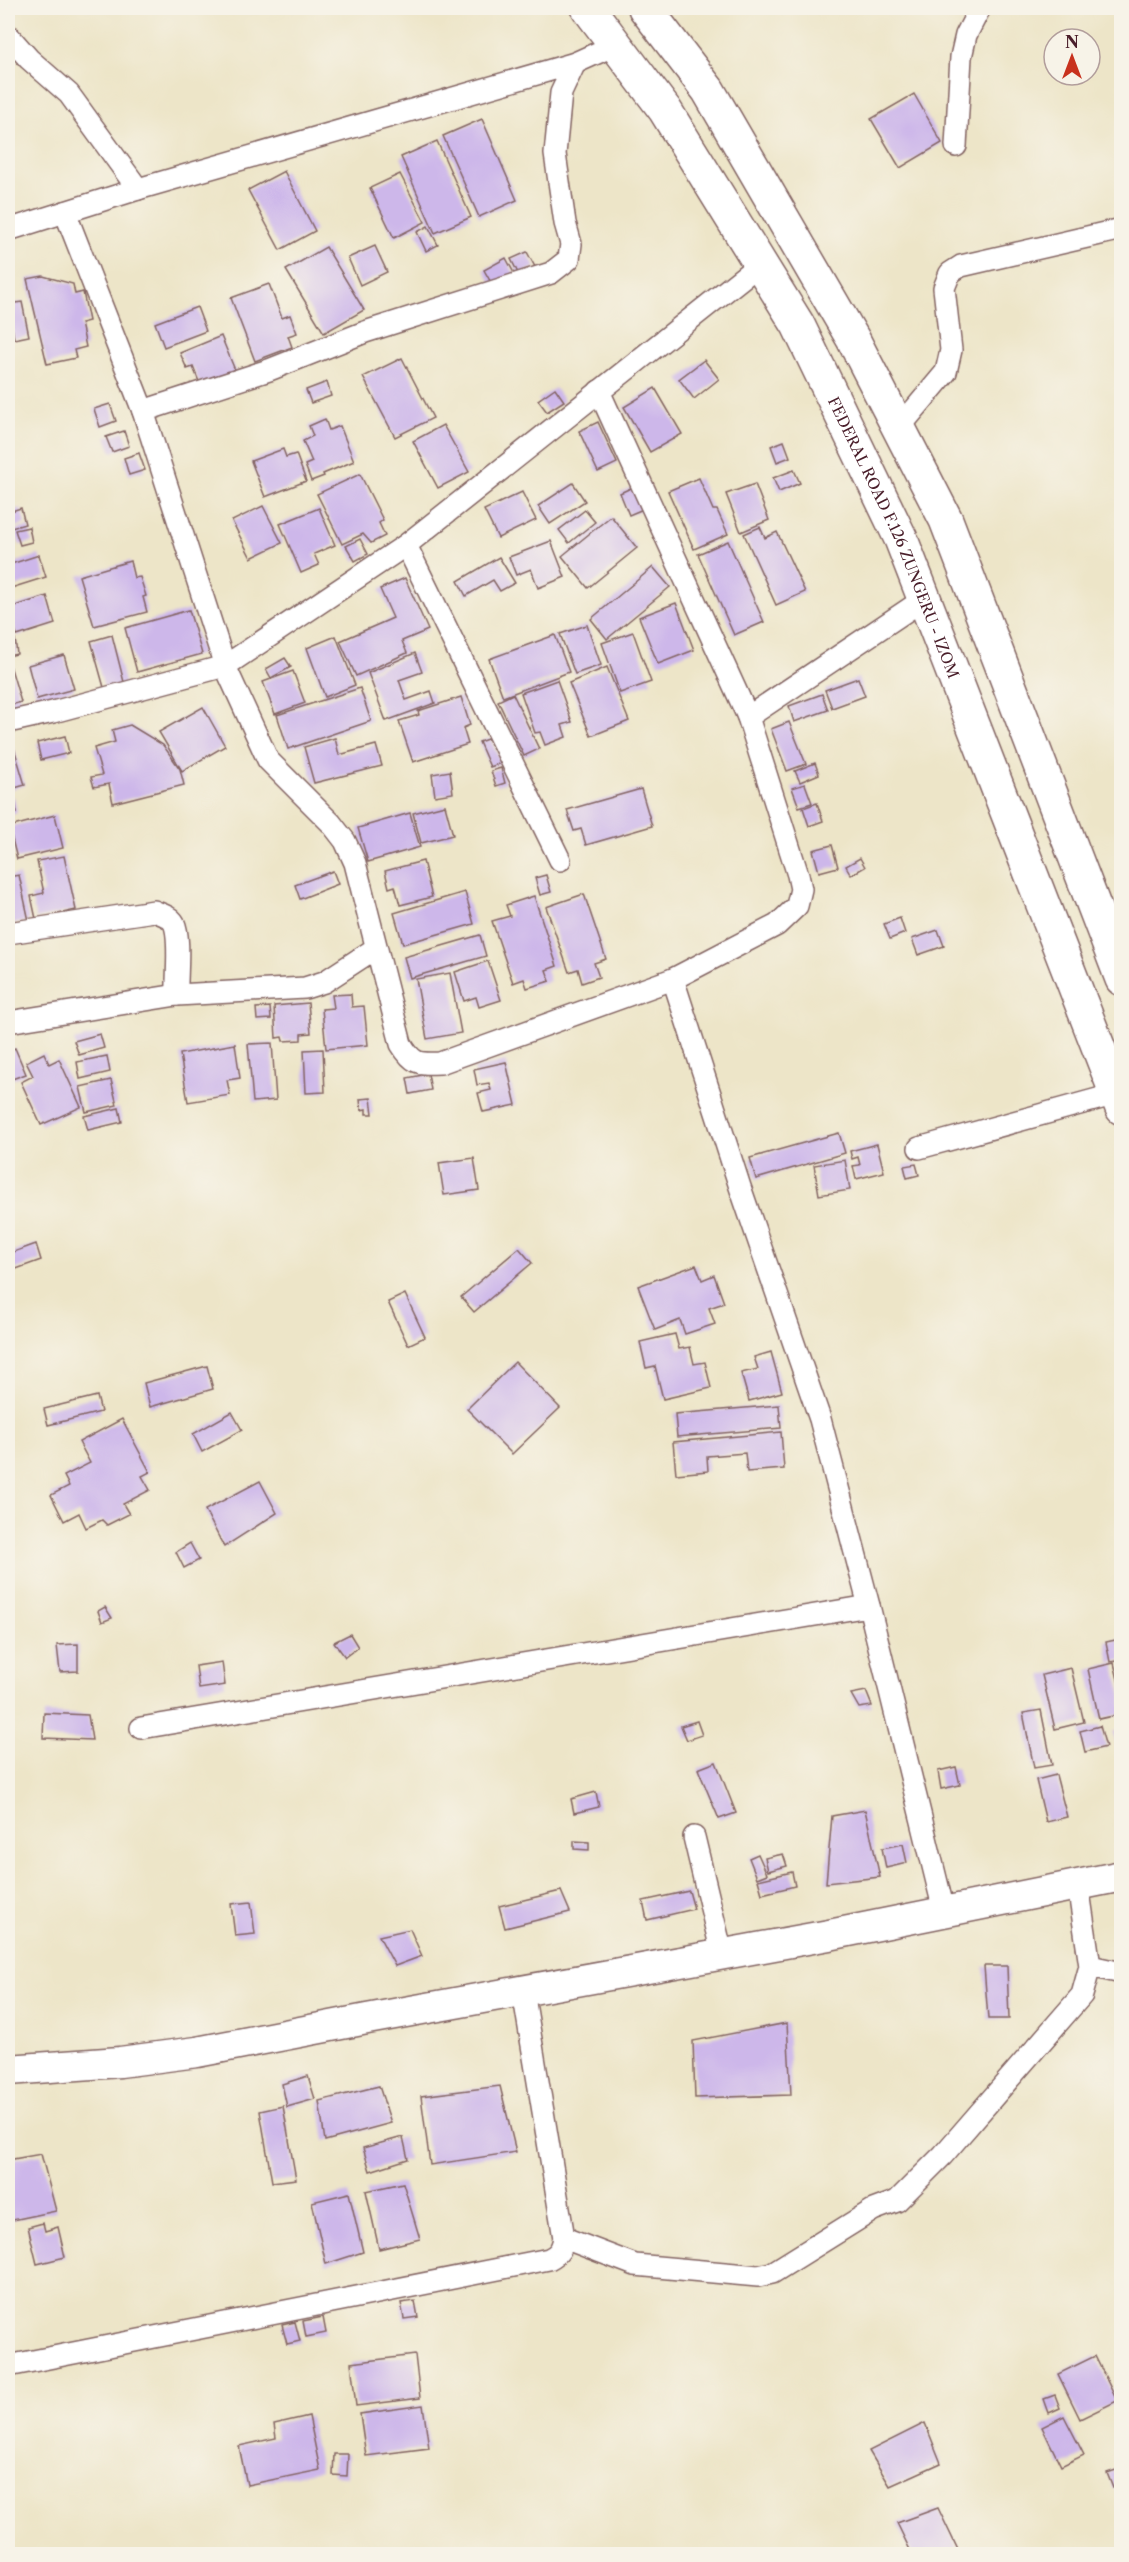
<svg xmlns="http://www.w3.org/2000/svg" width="1129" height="2562" font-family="'Libre Caslon Text',serif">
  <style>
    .building { fill: #cdb7ea }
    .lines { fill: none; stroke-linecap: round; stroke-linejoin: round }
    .street-casing { stroke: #836462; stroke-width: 24 }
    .secondary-casing { stroke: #836462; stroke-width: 33 }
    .primary-casing { stroke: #836462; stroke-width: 36 }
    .street { stroke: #fff; stroke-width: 21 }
    .secondary { stroke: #fff; stroke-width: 30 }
    .primary { stroke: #fff; stroke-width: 33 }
    .labels { text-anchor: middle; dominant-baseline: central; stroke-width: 4.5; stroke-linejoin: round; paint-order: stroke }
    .street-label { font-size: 15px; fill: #4a1f2b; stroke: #f7f3e8 }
  </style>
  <rect width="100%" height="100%" fill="#f7f3e8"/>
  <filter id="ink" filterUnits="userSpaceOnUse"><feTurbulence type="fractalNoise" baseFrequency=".0167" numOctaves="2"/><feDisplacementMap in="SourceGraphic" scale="12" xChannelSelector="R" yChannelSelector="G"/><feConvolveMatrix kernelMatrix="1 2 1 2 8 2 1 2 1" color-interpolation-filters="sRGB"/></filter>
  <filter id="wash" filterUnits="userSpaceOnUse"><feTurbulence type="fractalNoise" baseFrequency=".008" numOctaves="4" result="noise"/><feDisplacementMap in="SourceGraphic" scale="24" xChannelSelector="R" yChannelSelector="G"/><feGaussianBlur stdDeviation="1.35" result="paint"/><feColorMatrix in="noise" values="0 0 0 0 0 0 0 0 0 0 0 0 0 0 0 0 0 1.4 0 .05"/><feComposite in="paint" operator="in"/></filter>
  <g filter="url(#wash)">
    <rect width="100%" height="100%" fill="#ede5c8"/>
    <g id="blocks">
      <g class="building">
        <polygon points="914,94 942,143 900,168 871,119"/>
        <polygon points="482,119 517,200 479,217 443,136"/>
        <polygon points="437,141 471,217 435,233 401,157"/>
        <polygon points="284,171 315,231 280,250 248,190"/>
        <polygon points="400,174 425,222 394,238 370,188"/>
        <polygon points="428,226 438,245 426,251 417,232"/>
        <polygon points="375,246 387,272 360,285 348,258"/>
        <polygon points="326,247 364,310 324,333 286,270"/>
        <polygon points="527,252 535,267 519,275 511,259"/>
        <polygon points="506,258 515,275 493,286 484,270"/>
        <polygon points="43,276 73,284 75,294 83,292 89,321 81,323 86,347 74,350 76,358 47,364 27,279"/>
        <polygon points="269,284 282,318 290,315 297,333 288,336 292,347 255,361 231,298"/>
        <polygon points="22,302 29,336 14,339 8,304"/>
        <polygon points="197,307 206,331 164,347 155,323"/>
        <polygon points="221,336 237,375 202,389 193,367 187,369 180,353"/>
        <polygon points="402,358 433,418 395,437 363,377"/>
        <polygon points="704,360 719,379 694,399 679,379"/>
        <polygon points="327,382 331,396 311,403 306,390"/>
        <polygon points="555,388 564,401 547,412 538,400"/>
        <polygon points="655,388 682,434 650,452 624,407"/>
        <polygon points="110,404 116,421 100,427 94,409"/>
        <polygon points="325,419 329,430 340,426 354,461 323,474 324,476 311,481 305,465 312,462 303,441 313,436 309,426"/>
        <polygon points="598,422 617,463 598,472 579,431"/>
        <polygon points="443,425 469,472 438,488 413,441"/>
        <polygon points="124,431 129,446 112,452 106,437"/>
        <polygon points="784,441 790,457 777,462 771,446"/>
        <polygon points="283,449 286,457 296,454 306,481 265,497 251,461"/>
        <polygon points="139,453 145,470 129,475 124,458"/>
        <polygon points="794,470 800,483 779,492 773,478"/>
        <polygon points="360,474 383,520 379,523 385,536 371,543 363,534 342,544 317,494"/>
        <polygon points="699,478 713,510 717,510 728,534 694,549 668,491"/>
        <polygon points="573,483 585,501 550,524 538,506"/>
        <polygon points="755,484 769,520 741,532 726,494"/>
        <polygon points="633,487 643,509 629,515 620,493"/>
        <polygon points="522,492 536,520 498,538 484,510"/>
        <polygon points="263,506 282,543 251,558 232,521"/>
        <polygon points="21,508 25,524 8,529 8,512"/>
        <polygon points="319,508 335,545 314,554 319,565 301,573 280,524"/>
        <polygon points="585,510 595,522 569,543 559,530"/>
        <polygon points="611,516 637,548 588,588 562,556"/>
        <polygon points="29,527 32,542 20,545 15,530"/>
        <polygon points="760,527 765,538 777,532 805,592 776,605 744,534"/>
        <polygon points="360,539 368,554 355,561 346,546"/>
        <polygon points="551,541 565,577 538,588 531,569 516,575 509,557"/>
        <polygon points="728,541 764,622 734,635 698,554"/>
        <polygon points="39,555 46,577 8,589 8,565"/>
        <polygon points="499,557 515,583 500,591 493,580 466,596 458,581"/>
        <polygon points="130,561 134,578 140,577 146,596 143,597 147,612 94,626 79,576"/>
        <polygon points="653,567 670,587 607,639 591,619"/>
        <polygon points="405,578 428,630 402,641 407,653 356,676 340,641 393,618 380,589"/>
        <polygon points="47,596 55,624 17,636 9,608"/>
        <polygon points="676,603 694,650 658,664 639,617"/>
        <polygon points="189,610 202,654 137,672 125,628"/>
        <polygon points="587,625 601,665 575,674 560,634"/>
        <polygon points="633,632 651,682 620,693 602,643"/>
        <polygon points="112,635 125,686 105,691 91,641"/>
        <polygon points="555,635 569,672 503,697 489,659"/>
        <polygon points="336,636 355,685 325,697 307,648"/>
        <polygon points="15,639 17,654 8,656 8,640"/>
        <polygon points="415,653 422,672 399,680 406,700 431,691 435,703 386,721 368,673"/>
        <polygon points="64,655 74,689 37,699 28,665"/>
        <polygon points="285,658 291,667 271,678 266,669"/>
        <polygon points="8,665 10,665 21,702 8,706"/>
        <polygon points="607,667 629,721 591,736 569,683"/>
        <polygon points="293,671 305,703 275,714 263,682"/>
        <polygon points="858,678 865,696 832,708 825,690"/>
        <polygon points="557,680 572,722 562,725 566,737 545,745 540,732 535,733 521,693"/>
        <polygon points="360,688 371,721 288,749 277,715"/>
        <polygon points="513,694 539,749 524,756 498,701"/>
        <polygon points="822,694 828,710 794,722 789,706"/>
        <polygon points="461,697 470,725 463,728 468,744 413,762 399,721 419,715 418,711"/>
        <polygon points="203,707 225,746 182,771 159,732"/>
        <polygon points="789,722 806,764 787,771 771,729"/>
        <polygon points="130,725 163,745 180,769 184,785 113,803 109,784 94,787 91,777 102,775 94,748 115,742 112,730"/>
        <polygon points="65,736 69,753 41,760 37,743"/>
        <polygon points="335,738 339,755 376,745 382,766 314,783 304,747"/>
        <polygon points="490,738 501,763 490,767 479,742"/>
        <polygon points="14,748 25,785 8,790 8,750"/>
        <polygon points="815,763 819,774 800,782 795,771"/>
        <polygon points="501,768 505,783 496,786 491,771"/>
        <polygon points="450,771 453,793 435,796 432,774"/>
        <polygon points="805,784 812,803 799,807 792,788"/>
        <polygon points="641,789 652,826 586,845 581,829 574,831 567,810"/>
        <polygon points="14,797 17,813 8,814 8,798"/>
        <polygon points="817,803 823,821 809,826 803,808"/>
        <polygon points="445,805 453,835 421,843 413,813"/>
        <polygon points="410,813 420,847 368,862 358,828"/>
        <polygon points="55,815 63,848 17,859 9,827"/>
        <polygon points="832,845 838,867 819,872 813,850"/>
        <polygon points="64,856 76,910 36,919 31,896 44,893 37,861"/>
        <polygon points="860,858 865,867 851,875 846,866"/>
        <polygon points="423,861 432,897 400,905 395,886 389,888 385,871"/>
        <polygon points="333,871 338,884 300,899 295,885"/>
        <polygon points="19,875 29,921 8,925 8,877"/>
        <polygon points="546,875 551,892 540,895 535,878"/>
        <polygon points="465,892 474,924 403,944 394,913"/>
        <polygon points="584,894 606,959 594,963 599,977 582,983 578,969 569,972 546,907"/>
        <polygon points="534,896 557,966 546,970 550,981 527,988 524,979 513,983 492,921 510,916 506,905"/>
        <polygon points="900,918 905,933 890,939 884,924"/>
        <polygon points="938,930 944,946 918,955 912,939"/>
        <polygon points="480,935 486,956 410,978 404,957"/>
        <polygon points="488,961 501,1000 479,1007 476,997 464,1001 455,972"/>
        <polygon points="450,973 461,1033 427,1039 416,979"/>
        <polygon points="351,994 352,1007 364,1006 368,1045 326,1049 322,1009 334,1008 332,995"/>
        <polygon points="308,1003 311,1033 301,1034 301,1040 283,1041 282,1037 276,1038 274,1006"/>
        <polygon points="270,1007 271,1019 257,1020 256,1008"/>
        <polygon points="100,1034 104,1048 79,1055 74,1041"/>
        <polygon points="272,1043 276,1100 253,1102 248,1044"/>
        <polygon points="235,1044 240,1078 227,1080 230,1095 188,1102 180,1054"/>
        <polygon points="15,1048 26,1074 12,1079 8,1067 8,1051"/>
        <polygon points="323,1049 325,1092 306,1093 304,1050"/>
        <polygon points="44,1053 49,1064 59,1059 81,1107 41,1125 21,1082 33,1076 26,1062"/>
        <polygon points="107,1056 110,1072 80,1079 77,1062"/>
        <polygon points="506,1062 516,1105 483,1112 478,1093 491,1090 489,1083 477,1085 474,1069"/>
        <polygon points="428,1074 431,1090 410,1094 407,1078"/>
        <polygon points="111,1080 117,1105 86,1112 80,1087"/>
        <polygon points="371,1098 373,1114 366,1114 366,1109 361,1110 360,1099"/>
        <polygon points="119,1108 122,1122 88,1130 84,1116"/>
        <polygon points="839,1133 845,1153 756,1179 750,1158"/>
        <polygon points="877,1144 884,1172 856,1179 853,1166 860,1165 858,1157 852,1159 850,1151"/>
        <polygon points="474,1158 479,1190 444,1195 439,1163"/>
        <polygon points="845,1160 850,1190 819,1195 814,1165"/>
        <polygon points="916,1164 919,1175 907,1178 904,1166"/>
        <polygon points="36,1244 41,1260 8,1272 8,1254"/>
        <polygon points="519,1248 532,1263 474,1312 461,1297"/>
        <polygon points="696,1265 702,1280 714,1275 724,1303 709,1308 715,1324 685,1334 680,1320 655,1330 638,1286"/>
        <polygon points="405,1294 425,1337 408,1345 388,1302"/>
        <polygon points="675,1334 679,1349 690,1347 694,1364 705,1362 711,1388 663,1399 655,1366 646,1368 640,1342"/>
        <polygon points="771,1352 782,1392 749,1401 741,1373 758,1369 754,1357"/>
        <polygon points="515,1362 560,1408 512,1454 467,1409"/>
        <polygon points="207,1366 213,1389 150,1407 144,1383"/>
        <polygon points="97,1396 101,1412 48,1425 44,1409"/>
        <polygon points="779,1405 781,1428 677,1437 675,1414"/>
        <polygon points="232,1412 242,1430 202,1452 193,1434"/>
        <polygon points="122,1419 150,1472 142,1476 150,1490 123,1504 129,1514 107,1525 102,1520 86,1528 79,1513 64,1521 51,1495 69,1486 64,1476 90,1463 79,1442"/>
        <polygon points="781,1432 784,1469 747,1472 745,1453 707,1456 708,1471 676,1474 673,1442"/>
        <polygon points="260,1481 277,1513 224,1547 205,1510"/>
        <polygon points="190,1543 199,1560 184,1568 176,1552"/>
        <polygon points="105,1607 112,1618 102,1622 98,1611"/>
        <polygon points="350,1634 358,1647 345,1657 334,1642"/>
        <polygon points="1120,1639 1122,1660 1110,1662 1106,1642"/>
        <polygon points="78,1644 78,1671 60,1672 57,1645"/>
        <polygon points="222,1662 225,1685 199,1689 196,1666"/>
        <polygon points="1114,1663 1122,1696 1122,1714 1099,1719 1088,1669"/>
        <polygon points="1071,1668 1084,1722 1055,1729 1042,1675"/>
        <polygon points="866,1691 872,1706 859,1708 851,1694"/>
        <polygon points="1041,1710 1052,1765 1034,1768 1023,1713"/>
        <polygon points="44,1713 88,1715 92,1740 43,1738"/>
        <polygon points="697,1721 702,1735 687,1740 681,1726"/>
        <polygon points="1100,1726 1106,1747 1085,1752 1080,1731"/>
        <polygon points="1122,1729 1122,1749 1118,1750 1113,1732"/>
        <polygon points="716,1762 736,1813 719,1819 698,1769"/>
        <polygon points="956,1767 960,1785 941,1789 938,1771"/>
        <polygon points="1056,1775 1067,1817 1046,1822 1036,1780"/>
        <polygon points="596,1792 599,1807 574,1813 571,1799"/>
        <polygon points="865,1810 880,1877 826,1883 832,1816"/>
        <polygon points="574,1841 589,1842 589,1850 574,1849"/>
        <polygon points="903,1844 907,1863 886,1868 882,1848"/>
        <polygon points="758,1854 767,1874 757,1878 749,1858"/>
        <polygon points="783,1854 787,1866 768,1871 765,1858"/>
        <polygon points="792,1872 795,1886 762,1894 758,1880"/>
        <polygon points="561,1891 570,1912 505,1928 499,1906"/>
        <polygon points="689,1891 694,1909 647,1920 643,1901"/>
        <polygon points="251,1902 255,1934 235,1936 231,1904"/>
        <polygon points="410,1929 422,1956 395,1966 379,1936"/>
        <polygon points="984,1966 1007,1966 1009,2019 988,2019"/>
        <polygon points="787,2023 791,2095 695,2098 693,2041"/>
        <polygon points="308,2076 315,2099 287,2107 282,2084"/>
        <polygon points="379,2086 391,2123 325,2141 319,2101"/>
        <polygon points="500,2086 516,2152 430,2165 421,2096"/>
        <polygon points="283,2106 296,2179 272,2182 260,2111"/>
        <polygon points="403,2137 408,2159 370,2171 363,2148"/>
        <polygon points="41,2154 56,2211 8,2221 8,2160"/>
        <polygon points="403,2183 420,2239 379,2249 366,2191"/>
        <polygon points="349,2193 363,2252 326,2264 312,2202"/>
        <polygon points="43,2223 45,2231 58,2227 65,2257 37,2264 28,2227"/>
        <polygon points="415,2301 418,2317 404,2319 401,2303"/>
        <polygon points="323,2317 326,2333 306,2337 303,2321"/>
        <polygon points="295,2322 300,2341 287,2344 282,2325"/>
        <polygon points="415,2355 420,2398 356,2406 351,2363"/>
        <polygon points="1095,2356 1117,2401 1080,2419 1058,2374"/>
        <polygon points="1055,2395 1060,2408 1049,2413 1044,2399"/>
        <polygon points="423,2405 429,2448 366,2456 360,2414"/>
        <polygon points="309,2416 320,2470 247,2485 239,2446 276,2438 274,2424"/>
        <polygon points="1064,2416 1084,2455 1061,2466 1042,2427"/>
        <polygon points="925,2423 941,2463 890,2486 869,2451"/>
        <polygon points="334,2454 348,2454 347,2476 333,2475"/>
        <polygon points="1122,2468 1122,2485 1113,2488 1107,2473"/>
        <polygon points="938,2508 960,2554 912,2554 897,2523"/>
      </g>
    </g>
  </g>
  <g filter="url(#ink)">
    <use href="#blocks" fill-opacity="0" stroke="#836462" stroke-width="1.5"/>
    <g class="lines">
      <g class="street-casing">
        <g id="street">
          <polyline points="8,35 29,59 69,94 138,189"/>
          <polyline points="956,146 961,57 966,35 980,8"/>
          <path d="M 65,212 L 143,411 L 225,666 L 268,760 L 331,823 L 345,841 L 355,863 L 401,1044 C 413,1064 418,1064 440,1063 L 673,979 L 777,925 L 797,906 L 801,889 L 798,875 L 748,717 L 599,391"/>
          <polyline points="8,230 138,189 575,63 617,44"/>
          <polyline points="143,411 269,370 365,332 551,273 569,259 571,244 565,223 555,154 561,93 575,63"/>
          <polyline points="899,428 946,372 951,350 944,288 950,273 961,266 1122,229"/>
          <polyline points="406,545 560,860"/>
          <polyline points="748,717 924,599"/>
          <polyline points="8,722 53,712 225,666 406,545 761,263"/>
          <path d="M 8,933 L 154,911 C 161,914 170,916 174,923 C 181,938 176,977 177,995"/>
          <polyline points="673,979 740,1187 820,1419 869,1606 944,1911"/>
          <polyline points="8,1022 177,995 305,988 324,982 376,948"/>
          <polyline points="919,1148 1116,1094"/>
          <polyline points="141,1728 869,1606"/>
          <polyline points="694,1837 722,1954"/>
          <polyline points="1090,1966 1122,1973"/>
          <polyline points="564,2238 635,2265 758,2276 772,2273 873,2210 897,2201 943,2155 1082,1995 1090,1966 1078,1885"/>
          <path d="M 8,2366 L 549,2259 C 559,2254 562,2249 564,2238 L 523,1991"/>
        </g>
      </g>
      <g class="secondary-casing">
        <polyline id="secondary" points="8,2070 120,2062 197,2052 367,2019 829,1935 1122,1876"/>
      </g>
      <g class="primary-casing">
        <g id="primary">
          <path id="s1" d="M 588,8 L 665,110 L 798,325 L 901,539 L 1122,1108"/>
          <polyline points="645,8 708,90 853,339 946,520 1122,979"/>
        </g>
      </g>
      <use href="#street" class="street"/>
      <use href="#secondary" class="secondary"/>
      <use href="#primary" class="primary"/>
    </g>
  </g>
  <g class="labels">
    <g class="street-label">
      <text stroke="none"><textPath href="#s1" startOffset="614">FEDERAL ROAD F.126 ZUNGERU - IZOM</textPath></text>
    </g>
  </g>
  <rect width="1129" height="2562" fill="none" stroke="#f7f3e8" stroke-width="30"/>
  <g transform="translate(1072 57)"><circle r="28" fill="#f7f3e8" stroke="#b29e9c" stroke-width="1.5"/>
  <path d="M0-4.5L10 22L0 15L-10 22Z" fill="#c8321e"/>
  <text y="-9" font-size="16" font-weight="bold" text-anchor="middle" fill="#4a1f2b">N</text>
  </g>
</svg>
